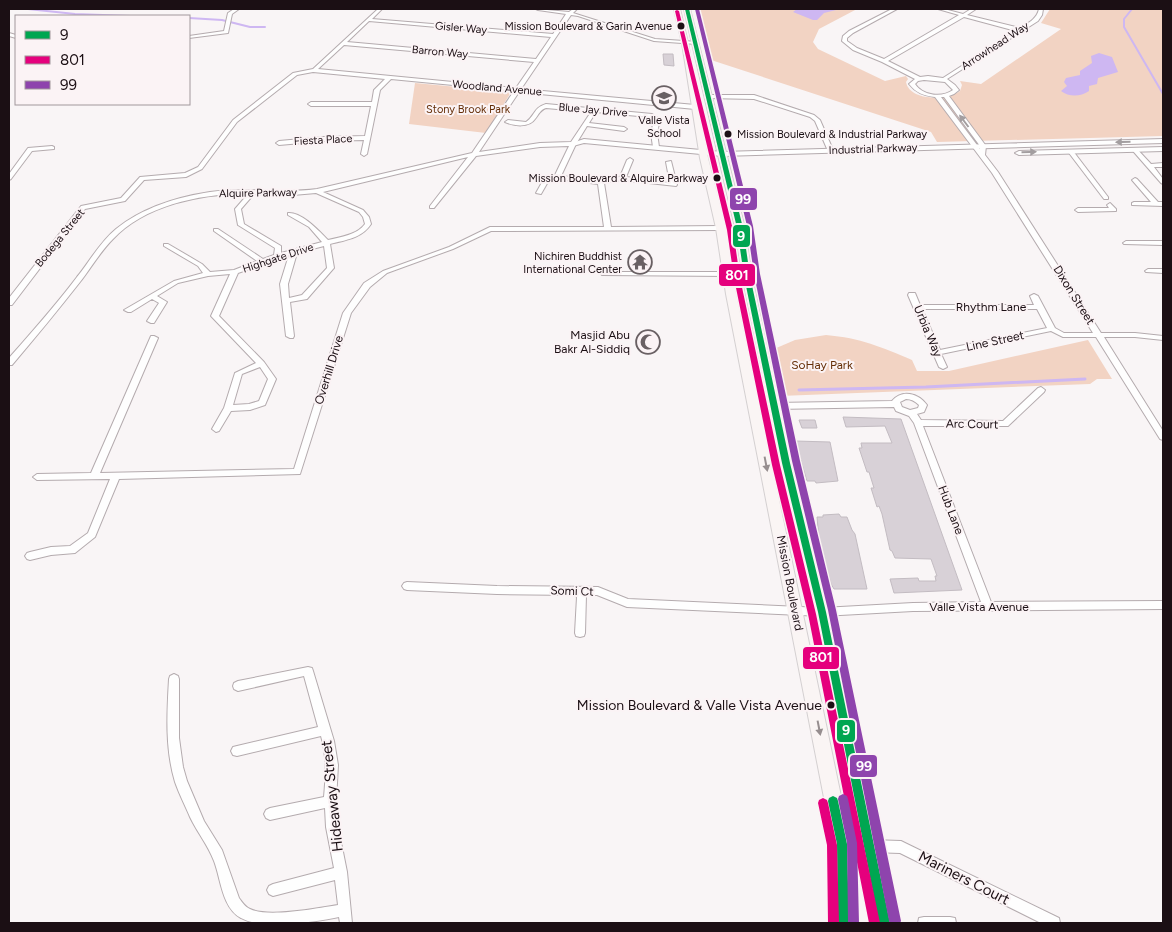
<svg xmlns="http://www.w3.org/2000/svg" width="1172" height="932" font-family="Figtree,sans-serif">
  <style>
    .green { fill: #f2d3c3 }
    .water { fill: #ceb7f2 }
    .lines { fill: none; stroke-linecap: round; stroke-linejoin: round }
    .stream-far1 { stroke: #ceb7f2; stroke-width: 2 }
    .stream { stroke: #ceb7f2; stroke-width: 3 }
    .building { fill: #d8d1d7; stroke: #c3bcc2 }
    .minor-casing { stroke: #b4abae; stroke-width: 2 }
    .secondary-casing { stroke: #b4abae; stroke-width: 2 }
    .primary-casing { stroke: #d4d0d1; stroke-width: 2 }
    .minor { fill: #fefefe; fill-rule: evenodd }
    .secondary { fill: #fefefe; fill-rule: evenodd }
    .primary { fill: #faf5f4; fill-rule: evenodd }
    .bus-1-casing { stroke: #fbf3f5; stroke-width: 3 }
    .bus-2-casing { stroke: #fbf3f5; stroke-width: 3 }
    .bus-3-casing { stroke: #fbf3f5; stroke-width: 3 }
    .bus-1 { fill: #00a651; fill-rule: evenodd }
    .bus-2 { fill: #e5007d; fill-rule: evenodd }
    .bus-3 { fill: #8e44ad; fill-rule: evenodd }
    .oneway { fill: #a39ea0 }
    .oneway2 { fill: #968e8f }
    .bus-dot { fill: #1b0f14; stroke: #fbf3f5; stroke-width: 2 }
    .labels { text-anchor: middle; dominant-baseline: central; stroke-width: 4; stroke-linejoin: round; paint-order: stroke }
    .bus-label { font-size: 11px; fill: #1b0f14; stroke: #fbf3f5; text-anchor: end }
    .far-street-label { font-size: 11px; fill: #1b0f14; stroke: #fbf3f5 }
    .far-park-label { font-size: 11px; fill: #652f08; stroke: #fbf3f5 }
    .far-poi-label { font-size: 11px; fill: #1b0f14; stroke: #fbf3f5 }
    .street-label { font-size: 12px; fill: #1b0f14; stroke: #fbf3f5 }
    .poi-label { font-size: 12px; fill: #1b0f14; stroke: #fbf3f5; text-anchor: end }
    .park-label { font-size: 12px; fill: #652f08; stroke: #fbf3f5 }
    .near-bus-label { font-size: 14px; fill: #1b0f14; stroke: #fbf3f5; text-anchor: end }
    .near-street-label { font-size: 15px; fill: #1b0f14; stroke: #fbf3f5 }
    .line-badge { stroke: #fbf3f5; stroke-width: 2 }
    .badge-label { font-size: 14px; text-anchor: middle; font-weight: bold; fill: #fff }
  </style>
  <rect width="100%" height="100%" fill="#f9f5f6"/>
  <g class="green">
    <path d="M 698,9 L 857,9 L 819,29 L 813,42 L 818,49 L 885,81 L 906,76 L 908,79 L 906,82 C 910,102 948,100 960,91 L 962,85 L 960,81 L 981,84 L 1061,29 L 1041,23 L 1050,9 L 1163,9 L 1163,136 L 937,142 L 931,132 L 711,60 Z"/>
    <polygon points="415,83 511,92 486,133 409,124"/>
    <path d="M 826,335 C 861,338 881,347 912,360 L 917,371 L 949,371 L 1088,340 L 1112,379 L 1097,379 L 1090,384 L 780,396 L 774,349 L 795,340 Z"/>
  </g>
  <g class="water">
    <polygon points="797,9 840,9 824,13 817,20 813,20 793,12"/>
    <path d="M 1099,53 L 1112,57 L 1118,72 L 1098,78 L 1097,84 L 1089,86 L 1089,91 C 1080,97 1069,97 1061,91 L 1067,86 L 1064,82 L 1066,78 L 1080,75 L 1080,71 L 1092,63 L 1091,56 Z"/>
  </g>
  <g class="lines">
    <g class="stream-far1">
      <polyline points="28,9 75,14 131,16"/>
      <polyline points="1132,9 1124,19 1124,27 1163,94"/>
      <polyline points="189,18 222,20 250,27 265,27"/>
    </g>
    <polyline class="stream" points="799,390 926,387 1085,379"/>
  </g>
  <g class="building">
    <polygon points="663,54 673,54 674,66 664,65"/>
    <polygon points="843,417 901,419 962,590 894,593 890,579 918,578 919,581 936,581 935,576 937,576 931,559 895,558 892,551 890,550 882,514 879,506 877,507 871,488 874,488 869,472 867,472 859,448 862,448 861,443 892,443 885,426 846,427"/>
    <polygon points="799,420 815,420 817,428 802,428"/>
    <polygon points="795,441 830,442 838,481 816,483 815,481 807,481"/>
    <polygon points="839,514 841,517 847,517 852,530 855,534 867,589 834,589 831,584 819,539 817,517 823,517 823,515"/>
  </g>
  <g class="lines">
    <g class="minor-casing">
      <g id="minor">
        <polygon points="234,9 239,9 232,14 228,33 189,38 189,36 224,31 228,13"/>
        <path d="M 378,9 L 382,9 L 372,19 L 553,34 L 566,14 L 538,10 L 536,9 L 569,12 L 573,9 L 577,9 L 573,13 L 655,39 L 698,42 L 698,43 L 696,44 L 654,41 L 578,16 L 571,15 L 521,89 L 695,105 L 698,107 L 695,109 L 519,92 L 479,152 L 540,143 L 571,142 L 591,112 L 546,108 C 540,110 539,114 535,119 C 529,128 514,126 505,122 L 508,120 L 526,122 C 536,115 533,108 546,104 L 652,114 L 660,119 L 657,133 L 659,147 L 656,149 L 653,147 L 651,133 L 654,120 L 649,117 L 596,112 L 589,123 L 624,127 L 627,129 L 624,131 L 587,126 L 576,144 L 561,176 L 601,180 L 620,177 L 627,160 L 630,158 L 633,160 L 626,177 L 670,183 L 666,162 L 671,161 L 677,185 L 676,186 L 622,180 L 604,183 L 611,227 L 721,226 L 724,228 L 721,230 L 491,231 L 453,249 L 387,273 L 370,287 L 351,313 L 300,474 L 119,479 L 95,537 L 75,553 L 51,555 L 30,560 L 27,559 L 25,556 L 27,553 L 30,552 L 51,547 L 70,546 L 88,533 L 110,479 L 37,480 L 33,477 L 37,474 L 91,473 L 151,336 L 154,336 L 158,338 L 100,473 L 294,469 L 343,313 L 364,283 L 383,271 L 449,247 L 490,227 L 604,227 L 598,184 L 557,179 L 549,180 L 541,194 L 536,193 L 545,177 L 555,175 L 569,146 L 540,147 L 476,156 L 434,208 L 430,208 L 430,206 L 468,157 L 323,192 L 363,210 L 369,217 L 371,224 C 362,238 346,240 330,244 L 334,268 L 333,269 L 307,299 L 290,302 L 294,336 L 293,338 L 290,338 L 286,336 L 280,284 L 289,255 L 238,273 L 219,316 L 264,362 L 276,379 L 265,405 L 250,410 L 231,411 L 219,431 L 216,432 L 212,429 L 224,408 L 235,373 L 256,363 L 211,316 L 230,274 L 208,276 L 178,283 L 157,296 L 167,302 L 154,323 L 151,323 L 147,321 L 159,303 L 152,299 L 131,312 L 128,312 L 124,310 L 174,281 L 203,273 L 198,266 L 164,246 L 164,244 L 168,244 L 202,264 L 210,272 L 234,270 L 257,261 L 214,231 L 214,229 L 218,229 L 263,259 L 274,255 L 275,248 L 238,225 L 235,209 L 248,194 C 202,193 145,205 113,239 C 100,252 91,268 80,282 C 58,310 35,338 12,365 L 9,365 L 9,358 C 32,332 56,305 77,277 C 90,261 100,242 116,229 C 142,208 177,197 210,192 C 246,187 281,194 317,189 L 472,153 L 514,91 L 391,79 L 380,90 L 367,154 L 364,156 L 361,154 L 364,140 L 324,141 L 279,145 L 276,143 L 279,141 L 324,137 L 365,136 L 371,106 L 311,106 L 308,104 L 311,102 L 372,102 L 374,90 L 385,79 L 313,72 L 297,75 L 237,122 L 202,169 L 186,177 L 144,180 L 125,201 L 85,209 L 12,305 L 9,305 L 9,298 L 81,206 L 121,198 L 140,177 L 185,173 L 198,167 L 233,120 L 293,73 L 313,69 ZM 369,21 L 551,37 L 536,59 L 347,42 ZM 344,45 L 534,62 L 516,88 L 318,69 ZM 316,193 L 359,212 L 363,217 L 365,224 C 357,235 341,237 328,240 C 319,231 302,212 288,213 L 288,215 L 309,227 L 322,242 L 281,253 L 281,246 L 244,224 L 241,209 L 254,194 L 293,195 ZM 324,246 L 327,268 L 302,295 L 289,298 L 288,284 L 297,253 ZM 260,367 L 268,379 L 259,401 L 249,404 L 233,405 L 242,374 Z"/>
        <path d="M 892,9 L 897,9 L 853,33 L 847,38 L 847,41 L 857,48 L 884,59 L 959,15 L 938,9 L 944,9 L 963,14 L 971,9 L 976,9 L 967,15 L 1020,28 C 1028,23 1037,19 1039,9 L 1043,9 L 1042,15 L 1038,21 L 947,79 L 955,85 L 959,90 L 954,94 L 949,96 L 986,146 L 985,155 L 998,172 L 1101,333 L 1135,333 L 1163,336 L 1163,340 L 1135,337 L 1104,337 L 1163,431 L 1163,440 L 1160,439 L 1096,337 L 1063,337 L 1051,331 L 941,354 L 947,367 L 943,369 L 939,367 L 908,295 L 909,293 L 915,293 L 920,305 L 1034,305 L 1030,296 L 1034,294 L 1038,296 L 1055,328 L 1064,333 L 1093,333 L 992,173 L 935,97 C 924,96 916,93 909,84 L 915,79 L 882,62 L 853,50 L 842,41 L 843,36 L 849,31 ZM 964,17 L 1016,31 L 943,78 L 928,76 L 920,77 L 888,61 ZM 924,80 L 945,82 L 953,90 C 942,98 923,96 915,84 L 918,81 ZM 941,97 L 944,97 L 980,146 L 980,149 ZM 922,309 L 1037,309 L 1047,328 L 940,350 Z"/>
        <polygon points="9,33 16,35 16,38 9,36"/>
        <polygon points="709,95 754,95 814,115 820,120 833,150 828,151 815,121 810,117 754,99 707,98 707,96"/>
        <polygon points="52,146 54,147 54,149 32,151 11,179 9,180 9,174 28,148"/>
        <polygon points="1133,149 1137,149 1151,164 1163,163 1163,167 1154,167 1163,179 1163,184 1161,183 1133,151"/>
        <polygon points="1069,151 1073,151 1108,197 1108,199 1104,199 1069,153"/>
        <polygon points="1135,178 1137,179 1158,202 1163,202 1163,206 1132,205 1132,203 1134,202 1151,202 1132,180"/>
        <polygon points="1110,203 1116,209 1116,211 1078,212 1075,210 1078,208 1109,208 1107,205"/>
        <polygon points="1126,241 1163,241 1163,245 1124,244 1123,243"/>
        <polygon points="1148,269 1163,269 1163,273 1146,272 1145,271"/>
        <polygon points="604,272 728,272 731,274 728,276 602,275 601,274"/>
        <path d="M 1041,387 L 1045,390 L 1044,392 L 1008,426 L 923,426 L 991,602 L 1163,601 L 1163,609 L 913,611 L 822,616 L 627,607 L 597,595 L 586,595 L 585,633 L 584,636 L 580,637 L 576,636 L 575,633 L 577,597 L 574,595 L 497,594 L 407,590 L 404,589 L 402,586 L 404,583 L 407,582 L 497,586 L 598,587 L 628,599 L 822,608 L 913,603 L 981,602 L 914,423 L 909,416 L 896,411 L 894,407 L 775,409 L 771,406 L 775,403 L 892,401 C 902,389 918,393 927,405 L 924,412 L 917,414 L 921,420 L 1003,421 L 1038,388 ZM 906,399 C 911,399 915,401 919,405 L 918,408 L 910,410 L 902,407 L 900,402 Z"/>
        <path d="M 308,667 L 312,668 L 313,671 L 334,741 L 338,765 L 336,801 L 338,827 L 347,872 L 352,923 L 340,923 L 339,917 C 315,922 262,930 241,918 C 222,908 221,879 214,861 C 208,845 197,832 190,817 C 185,805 179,794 175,782 C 165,749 167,713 169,679 L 170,676 L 174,674 L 178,676 L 179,679 L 179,738 L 183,767 L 187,781 L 204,821 L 222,850 L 239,898 C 242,902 245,907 250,909 C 268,918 318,908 338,905 L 335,880 L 273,896 L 269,894 L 267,890 L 269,886 L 273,884 L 334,868 L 326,827 L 325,808 L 270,820 L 266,818 L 264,814 L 266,810 L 270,808 L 324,797 C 326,776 327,756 321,736 L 237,756 L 233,755 L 231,751 L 233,747 L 237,746 L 318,727 L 304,676 L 238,691 L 234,689 L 233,686 L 234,683 L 238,681 Z"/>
        <polygon points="871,840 901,841 905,843 1059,918 1060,923 1041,923 900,853 871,852 867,850 865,846 867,842"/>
        <polygon points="924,917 950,917 955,918 956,923 918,923 919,918"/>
      </g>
    </g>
    <g class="secondary-casing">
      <g id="secondary">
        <polygon points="584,139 722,152 1163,139 1163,143 722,156 584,143 573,146 569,144"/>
        <polygon points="1163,147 1163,151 1019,155 1015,153 1019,151"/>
      </g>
    </g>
    <g class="primary-casing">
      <g id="primary">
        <polygon points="674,9 680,9 688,43 708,158 726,228 736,294 851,844 853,923 835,923 833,844 726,294 716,228 700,158 682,43"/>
        <polygon points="684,9 690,9 745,228 752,276 792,463 829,612 894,923 876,923 815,612 780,463 742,276 735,228"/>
      </g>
    </g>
    <use href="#minor" class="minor"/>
    <use href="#secondary" class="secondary"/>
    <use href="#primary" class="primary"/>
    <g class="bus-1-casing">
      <g id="bus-1">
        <polygon points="685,9 689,9 743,228 750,276 790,463 826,612 890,923 879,923 818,612 782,463 744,276 737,228"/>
        <polygon points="833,796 837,798 838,801 847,844 849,923 838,923 837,844 828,801 829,798"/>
      </g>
    </g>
    <g class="bus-2-casing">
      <g id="bus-2">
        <polygon points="677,10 679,11 733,230 740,278 780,465 816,614 880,923 869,923 808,614 772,465 734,278 727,230 675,11"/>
        <polygon points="823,798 827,800 828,803 837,845 839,923 828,923 827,845 818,803 819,800"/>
      </g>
    </g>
    <g class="bus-3-casing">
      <g id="bus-3">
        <polygon points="695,9 699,9 753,226 760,274 800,461 836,610 901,921 900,923 890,923 889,921 828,610 792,461 754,274 747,226"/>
        <polygon points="843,794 847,796 848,799 857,843 859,923 848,923 847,843 838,799 839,796"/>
      </g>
    </g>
    <use href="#bus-1" class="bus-1"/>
    <use href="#bus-2" class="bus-2"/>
    <use href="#bus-3" class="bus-3"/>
  </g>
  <defs><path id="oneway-solid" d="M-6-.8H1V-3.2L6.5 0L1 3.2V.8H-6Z" transform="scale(1.25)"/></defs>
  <g class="oneway">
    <use href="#oneway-solid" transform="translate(964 121) rotate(-127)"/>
    <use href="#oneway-solid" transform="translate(1123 142) rotate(179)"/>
    <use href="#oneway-solid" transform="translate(1029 152) rotate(-1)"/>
  </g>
  <g class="oneway2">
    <use href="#oneway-solid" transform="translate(766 464) rotate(79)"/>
    <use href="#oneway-solid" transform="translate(819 728) rotate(79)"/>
  </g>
  <defs>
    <g id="school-ring" transform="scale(1.25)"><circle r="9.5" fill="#fbf3f5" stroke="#696063" stroke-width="1.5"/><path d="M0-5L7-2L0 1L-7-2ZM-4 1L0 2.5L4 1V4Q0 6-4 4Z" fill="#696063"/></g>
    <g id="temple-ring" transform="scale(1.25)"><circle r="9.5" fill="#fbf3f5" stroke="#696063" stroke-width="1.5"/><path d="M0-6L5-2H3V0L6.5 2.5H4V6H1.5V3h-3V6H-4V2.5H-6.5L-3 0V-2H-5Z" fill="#696063"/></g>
    <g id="mosque-ring" transform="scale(1.25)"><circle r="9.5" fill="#fbf3f5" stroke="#696063" stroke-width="1.5"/><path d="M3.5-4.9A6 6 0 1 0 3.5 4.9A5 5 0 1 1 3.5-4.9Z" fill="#696063"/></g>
  </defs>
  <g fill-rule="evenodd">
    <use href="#school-ring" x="664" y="98"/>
    <use href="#temple-ring" x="640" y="262"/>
    <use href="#mosque-ring" x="648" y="342"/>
  </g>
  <g class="bus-dot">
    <circle cx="681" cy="26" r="4.5"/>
    <circle cx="728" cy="134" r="4.5"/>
    <circle cx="717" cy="178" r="4.5"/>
    <circle cx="831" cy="705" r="4.5"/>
  </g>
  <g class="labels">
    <g class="bus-label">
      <text x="672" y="26">Mission Boulevard &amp; Garin Avenue</text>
      <text x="737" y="134" text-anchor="start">Mission Boulevard &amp; Industrial Parkway</text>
      <text x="708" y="178">Mission Boulevard &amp; Alquire Parkway</text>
    </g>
    <g class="far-street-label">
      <text transform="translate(461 28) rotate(5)">Gisler Way</text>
      <text transform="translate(995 46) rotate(-33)">Arrowhead Way</text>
      <text transform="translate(440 52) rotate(5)">Barron Way</text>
      <text transform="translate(497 88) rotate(5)">Woodland Avenue</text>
      <text transform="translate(593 110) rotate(5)">Blue Jay Drive</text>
      <text transform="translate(323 140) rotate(-3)">Fiesta Place</text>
      <text transform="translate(873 149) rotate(-2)">Industrial Parkway</text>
      <text transform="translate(258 193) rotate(-1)">Alquire Parkway</text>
      <text transform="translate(60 238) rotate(-51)">Bodega Street</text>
      <text transform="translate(278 258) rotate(-18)">Highgate Drive</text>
    </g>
    <g class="far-park-label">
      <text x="468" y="109">Stony Brook Park</text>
    </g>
    <g class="far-poi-label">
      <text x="664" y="120">Valle Vista<tspan x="664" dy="13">School</tspan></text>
      <text x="622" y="256" text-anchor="end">Nichiren Buddhist<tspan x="622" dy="13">International Center</tspan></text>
    </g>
    <g class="street-label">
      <text transform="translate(1074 295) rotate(58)">Dixon Street</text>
      <text x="991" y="307">Rhythm Lane</text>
      <text transform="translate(928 331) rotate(67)">Urbia Way</text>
      <text transform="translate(995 341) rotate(-12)">Line Street</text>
      <text transform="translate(329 370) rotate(-73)">Overhill Drive</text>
      <text transform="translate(972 424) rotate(1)">Arc Court</text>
      <text transform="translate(951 510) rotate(69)">Hub Lane</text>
      <text transform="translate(790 583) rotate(79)">Mission Boulevard</text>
      <text transform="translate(572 591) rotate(2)">Somi Ct</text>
      <text x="979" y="607">Valle Vista Avenue</text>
    </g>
    <g class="poi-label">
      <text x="630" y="335">Masjid Abu<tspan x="630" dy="14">Bakr Al-Siddiq</tspan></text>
    </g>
    <g class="park-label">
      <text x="822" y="365">SoHay Park</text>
    </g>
    <g class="near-bus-label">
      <text x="822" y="705">Mission Boulevard &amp; Valle Vista Avenue</text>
    </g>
    <g class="near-street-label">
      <text transform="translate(332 796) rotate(-96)">Hideaway Street</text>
      <text transform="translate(964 878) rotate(27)">Mariners Court</text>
    </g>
  </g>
  <g class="line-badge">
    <rect x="729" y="187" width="29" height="24" rx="5" fill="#8e44ad"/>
    <rect x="732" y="224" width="19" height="24" rx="5" fill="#00a651"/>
    <rect x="718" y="263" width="38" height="24" rx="5" fill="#e5007d"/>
    <rect x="802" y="646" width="38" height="24" rx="5" fill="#e5007d"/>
    <rect x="836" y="719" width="20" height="24" rx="5" fill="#00a651"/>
    <rect x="849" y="754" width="29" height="24" rx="5" fill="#8e44ad"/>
  </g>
  <g class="badge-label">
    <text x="743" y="204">99</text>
    <text x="741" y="241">9</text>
    <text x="737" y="280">801</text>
    <text x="821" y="662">801</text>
    <text x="846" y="735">9</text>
    <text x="864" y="771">99</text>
  </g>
  <rect width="1172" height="932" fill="none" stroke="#1b0f14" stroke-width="20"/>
  <rect x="15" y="15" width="175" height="90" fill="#fbf3f5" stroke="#a1989b"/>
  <rect x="25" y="31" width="25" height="8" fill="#00a651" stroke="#a1989b"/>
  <text x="60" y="40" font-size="15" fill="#1b0f14">9</text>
  <rect x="25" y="56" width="25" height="8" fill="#e5007d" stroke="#a1989b"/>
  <text x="60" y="65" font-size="15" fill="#1b0f14">801</text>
  <rect x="25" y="81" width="25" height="8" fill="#8e44ad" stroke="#a1989b"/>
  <text x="60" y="90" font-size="15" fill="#1b0f14">99</text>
</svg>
